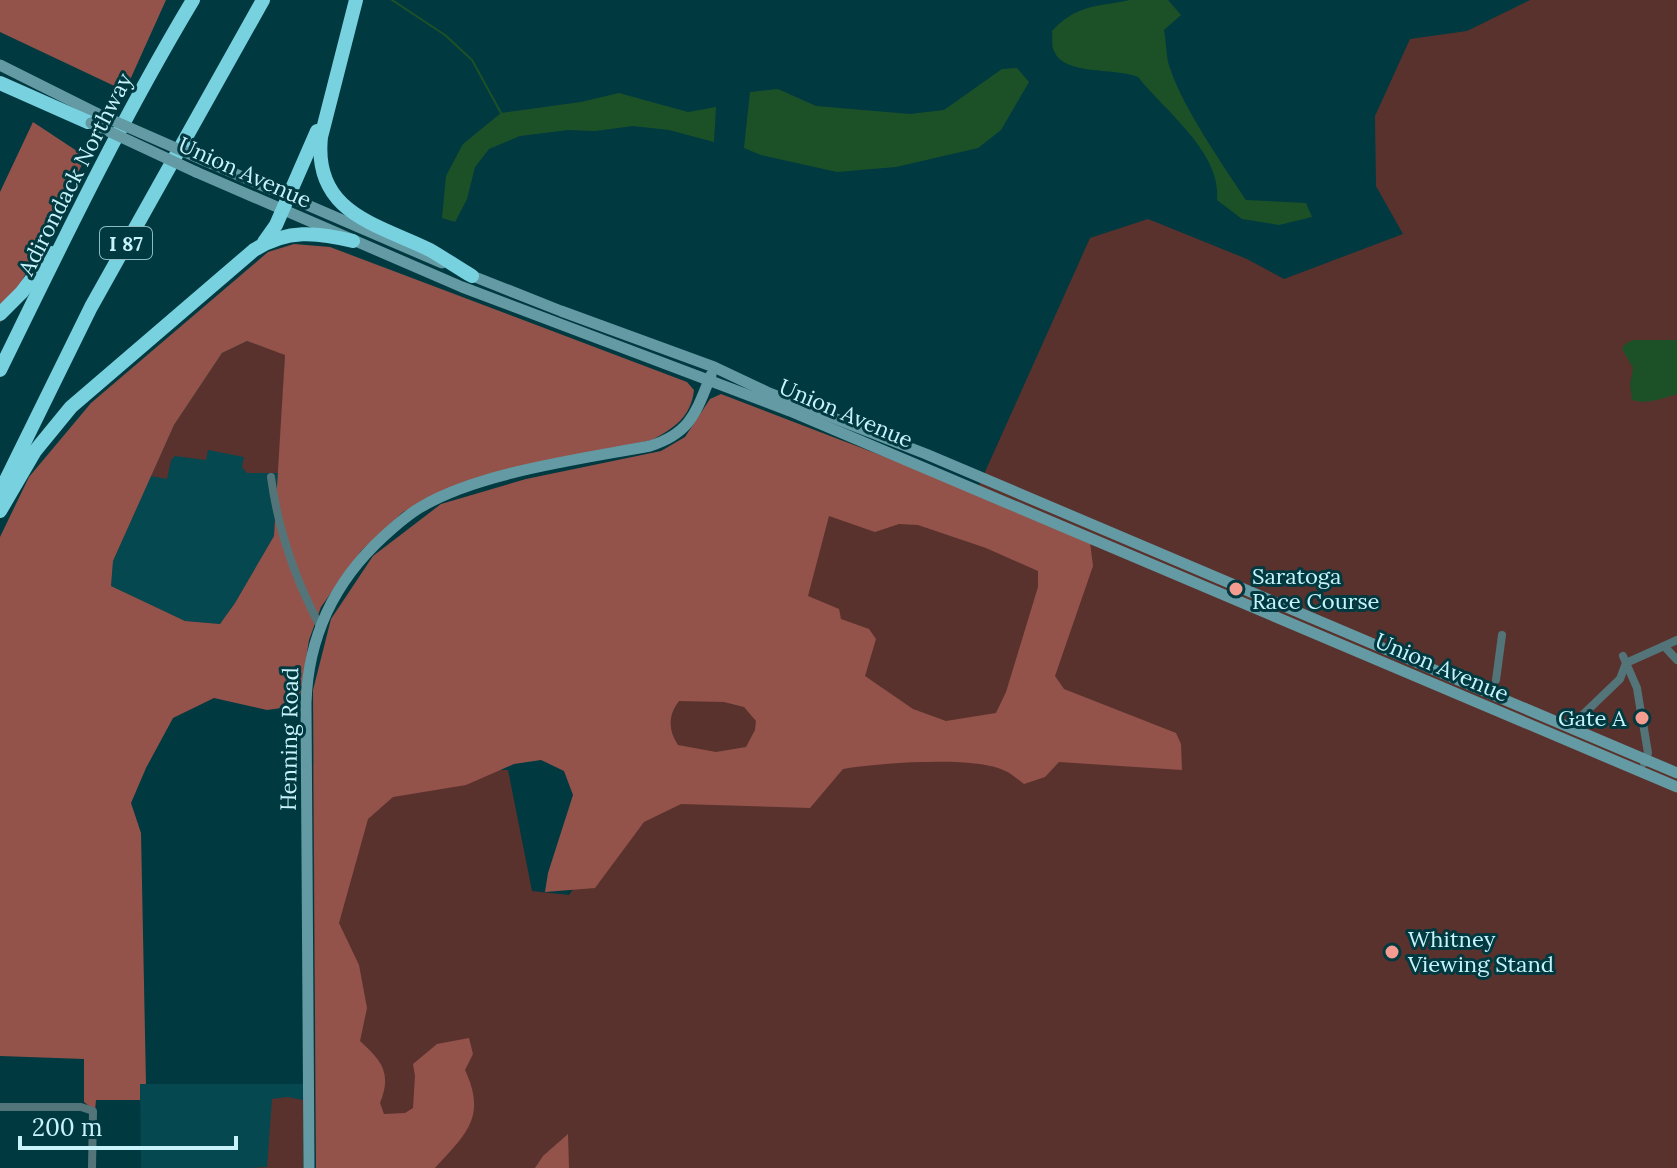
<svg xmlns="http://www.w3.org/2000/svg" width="1677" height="1168" font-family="Lora,serif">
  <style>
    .built { fill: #05484f }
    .green { fill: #5a322d }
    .forest { fill: #93534a; fill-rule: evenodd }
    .water { fill: #1c5128 }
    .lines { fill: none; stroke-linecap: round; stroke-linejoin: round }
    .stream { stroke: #1c5128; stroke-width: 2 }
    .street { stroke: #53757a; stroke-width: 8 }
    .secondary { stroke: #639aa3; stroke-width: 11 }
    .highway { stroke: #78d1df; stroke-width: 14 }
    .secondary-bridge { stroke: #639aa3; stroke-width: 11 }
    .poi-dot { fill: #f59c90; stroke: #003940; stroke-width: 3 }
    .labels { text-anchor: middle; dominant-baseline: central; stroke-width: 6; stroke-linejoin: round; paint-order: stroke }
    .shield { fill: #003940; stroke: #8cbbc2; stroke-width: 2 }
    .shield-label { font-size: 20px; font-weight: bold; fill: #c8f3fa }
    .street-label { font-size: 22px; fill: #c8f3fa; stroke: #003940 }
    .poi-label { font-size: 22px; fill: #c8f3fa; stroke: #003940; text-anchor: start }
  </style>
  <rect width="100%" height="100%" fill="#003940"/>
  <g class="built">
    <polygon points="285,354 274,536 235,603 220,624 185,621 111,586 113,561 174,425"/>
    <polygon points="140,1084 303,1084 303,1168 141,1168"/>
  </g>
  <g class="green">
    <polygon points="1530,0 1677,0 1677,1168 316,1168 313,765 508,770 532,891 569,895 660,761 668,686 844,441 976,492 1090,238 1148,219 1247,259 1284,279 1403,234 1376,186 1375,116 1410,39 1467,31"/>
    <polygon points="247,341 285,354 279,473 247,473 242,467 244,457 208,450 206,460 175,456 171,460 167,479 151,476 174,425 222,353"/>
    <polygon points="287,1097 303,1100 303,1168 250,1168 267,1167 272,1099"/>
  </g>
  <g class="forest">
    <polygon points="0,0 166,0 125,91 0,32"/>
    <polygon points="33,122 86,157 0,323 0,192"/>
    <path d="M 294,244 L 330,247 L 687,382 L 694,390 C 691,417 674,428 652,440 L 463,482 L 403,512 L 361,551 L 321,607 L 309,640 L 300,696 L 289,707 L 267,710 L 214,698 L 173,718 L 146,768 L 131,803 L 141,833 L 146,1084 L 140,1084 L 140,1100 L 96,1100 L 95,1111 L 84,1102 L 84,1059 L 0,1056 L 0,537 L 29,477 L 91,403 L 268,252 ZM 247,341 L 285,355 L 274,536 L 235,603 L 220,624 L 185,621 L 111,586 L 113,561 L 174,425 L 222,353 Z"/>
    <path d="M 721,394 L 976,492 L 1090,542 L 1093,566 L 1055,676 L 1064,689 L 1176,733 L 1181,744 L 1182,770 L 1059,762 L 1045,777 L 1024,784 C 1017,779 1011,773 1003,770 C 976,756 875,763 843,769 L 810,808 L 681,804 L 644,822 L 595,888 L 545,892 L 548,873 L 573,795 L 564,771 L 541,760 L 514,764 L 466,785 L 393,797 L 368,819 L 339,923 L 359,965 L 367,1008 L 360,1041 C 382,1061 392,1073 380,1103 L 384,1114 L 405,1113 L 413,1108 L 415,1076 L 413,1064 L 437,1044 L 469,1038 L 473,1054 L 465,1070 C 487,1117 466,1134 435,1168 L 316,1168 L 313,690 L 331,619 L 373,556 L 441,504 L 526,479 L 661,451 L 685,437 L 710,399 ZM 829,516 L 875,532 L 899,524 L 918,525 L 986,548 L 1038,571 L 1038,587 L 1006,692 L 996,713 L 946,721 L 913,709 L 865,676 L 876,639 L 869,629 L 841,619 L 839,609 L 808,596 ZM 679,701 L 724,702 L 744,707 L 756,721 L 755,730 L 746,747 L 716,752 L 678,745 C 668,730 668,715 679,701 Z"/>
    <polygon points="568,1134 569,1168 535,1168 543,1156"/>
  </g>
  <g class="water">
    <path d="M 1130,0 L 1168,0 L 1181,15 L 1164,30 C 1166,41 1166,52 1168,62 C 1179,102 1222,164 1246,200 L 1306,203 L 1312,217 L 1279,225 L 1242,219 L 1217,200 C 1222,153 1165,111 1138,77 C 1113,67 1064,76 1054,51 C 1051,45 1053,37 1052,31 C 1077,4 1097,7 1130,0 Z"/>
    <polygon points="1017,68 1029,82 1001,130 978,148 896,167 837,172 761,155 744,148 750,92 778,89 816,106 910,114 944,110 1002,69"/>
    <polygon points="619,93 688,112 716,107 714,142 669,130 633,126 595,131 568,130 520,136 489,149 475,167 467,199 455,222 442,218 446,176 463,144 501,113 581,102"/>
    <path d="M 1633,340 L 1677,340 L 1677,394 C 1663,398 1647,405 1632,400 L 1630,384 L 1633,368 L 1622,349 L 1625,344 Z"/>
  </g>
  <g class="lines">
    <polyline class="stream" points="392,0 445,35 472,60 501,113"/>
    <g class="street">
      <path d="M 271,477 C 278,530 295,579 320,626"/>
      <polyline points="1664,646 1677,640"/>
      <polyline points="1623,656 1637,688 1641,713"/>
      <polyline points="1496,680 1502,635"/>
      <polyline points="1643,723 1648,753 1644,763"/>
      <polyline points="1569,728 1620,679 1626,663 1664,646 1677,660"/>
      <polyline points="0,1107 81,1107 93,1111 92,1168"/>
    </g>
    <g class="secondary">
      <polyline points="0,65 96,113"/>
      <polyline points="203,160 442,263"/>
      <polyline points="196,172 462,287 790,411 1677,787"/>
      <polyline points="465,273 561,311 714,367 767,392 926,454 1677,773"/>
      <path d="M 309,1168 L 306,703 C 308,638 334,582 383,537 C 395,526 407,515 421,507 C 480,472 582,459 650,446 C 691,433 696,412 711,375"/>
    </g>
    <g class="highway">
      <path d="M 356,0 L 321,137 C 313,213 377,224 430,250 C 444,258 458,268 472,276"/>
      <polyline points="0,83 88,122"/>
      <polyline points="264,242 276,225 317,131"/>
      <polyline points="0,314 22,292 51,253"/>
      <path d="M 0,370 C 61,245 121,120 193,0"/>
      <polyline points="0,492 91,307 263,0"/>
      <path d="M 0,511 L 35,451 L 71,407 L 254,250 C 287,229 317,232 353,241"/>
    </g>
    <g class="secondary-bridge">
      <polyline points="96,113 203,160"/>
      <polyline points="91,123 196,172"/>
    </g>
  </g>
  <g class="poi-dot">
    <circle cx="1236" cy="589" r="8"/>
    <circle cx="1642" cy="718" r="8"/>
    <circle cx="1392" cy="952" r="8"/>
  </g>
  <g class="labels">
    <rect class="shield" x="100" y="227" width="52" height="32" rx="6"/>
    <g class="shield-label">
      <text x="126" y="243">I 87</text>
    </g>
    <g class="street-label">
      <text transform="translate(245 172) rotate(24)">Union Avenue</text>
      <text transform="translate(75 174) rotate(-63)">Adirondack Northway</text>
      <text transform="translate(846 413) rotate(23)">Union Avenue</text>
      <text transform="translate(1442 667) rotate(23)">Union Avenue</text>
      <text transform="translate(289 739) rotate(-89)">Henning Road</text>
    </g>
    <g class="poi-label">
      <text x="1252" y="576">Saratoga<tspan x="1252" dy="25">Race Course</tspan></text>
      <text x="1626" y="718" text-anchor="end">Gate A</text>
      <text x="1408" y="939">Whitney<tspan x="1408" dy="25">Viewing Stand</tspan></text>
    </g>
  </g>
  <path d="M20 1136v12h216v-12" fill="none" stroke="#c8f3fa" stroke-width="4"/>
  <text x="32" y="1136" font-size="24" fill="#c8f3fa" stroke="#003940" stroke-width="6" paint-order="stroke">200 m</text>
</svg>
